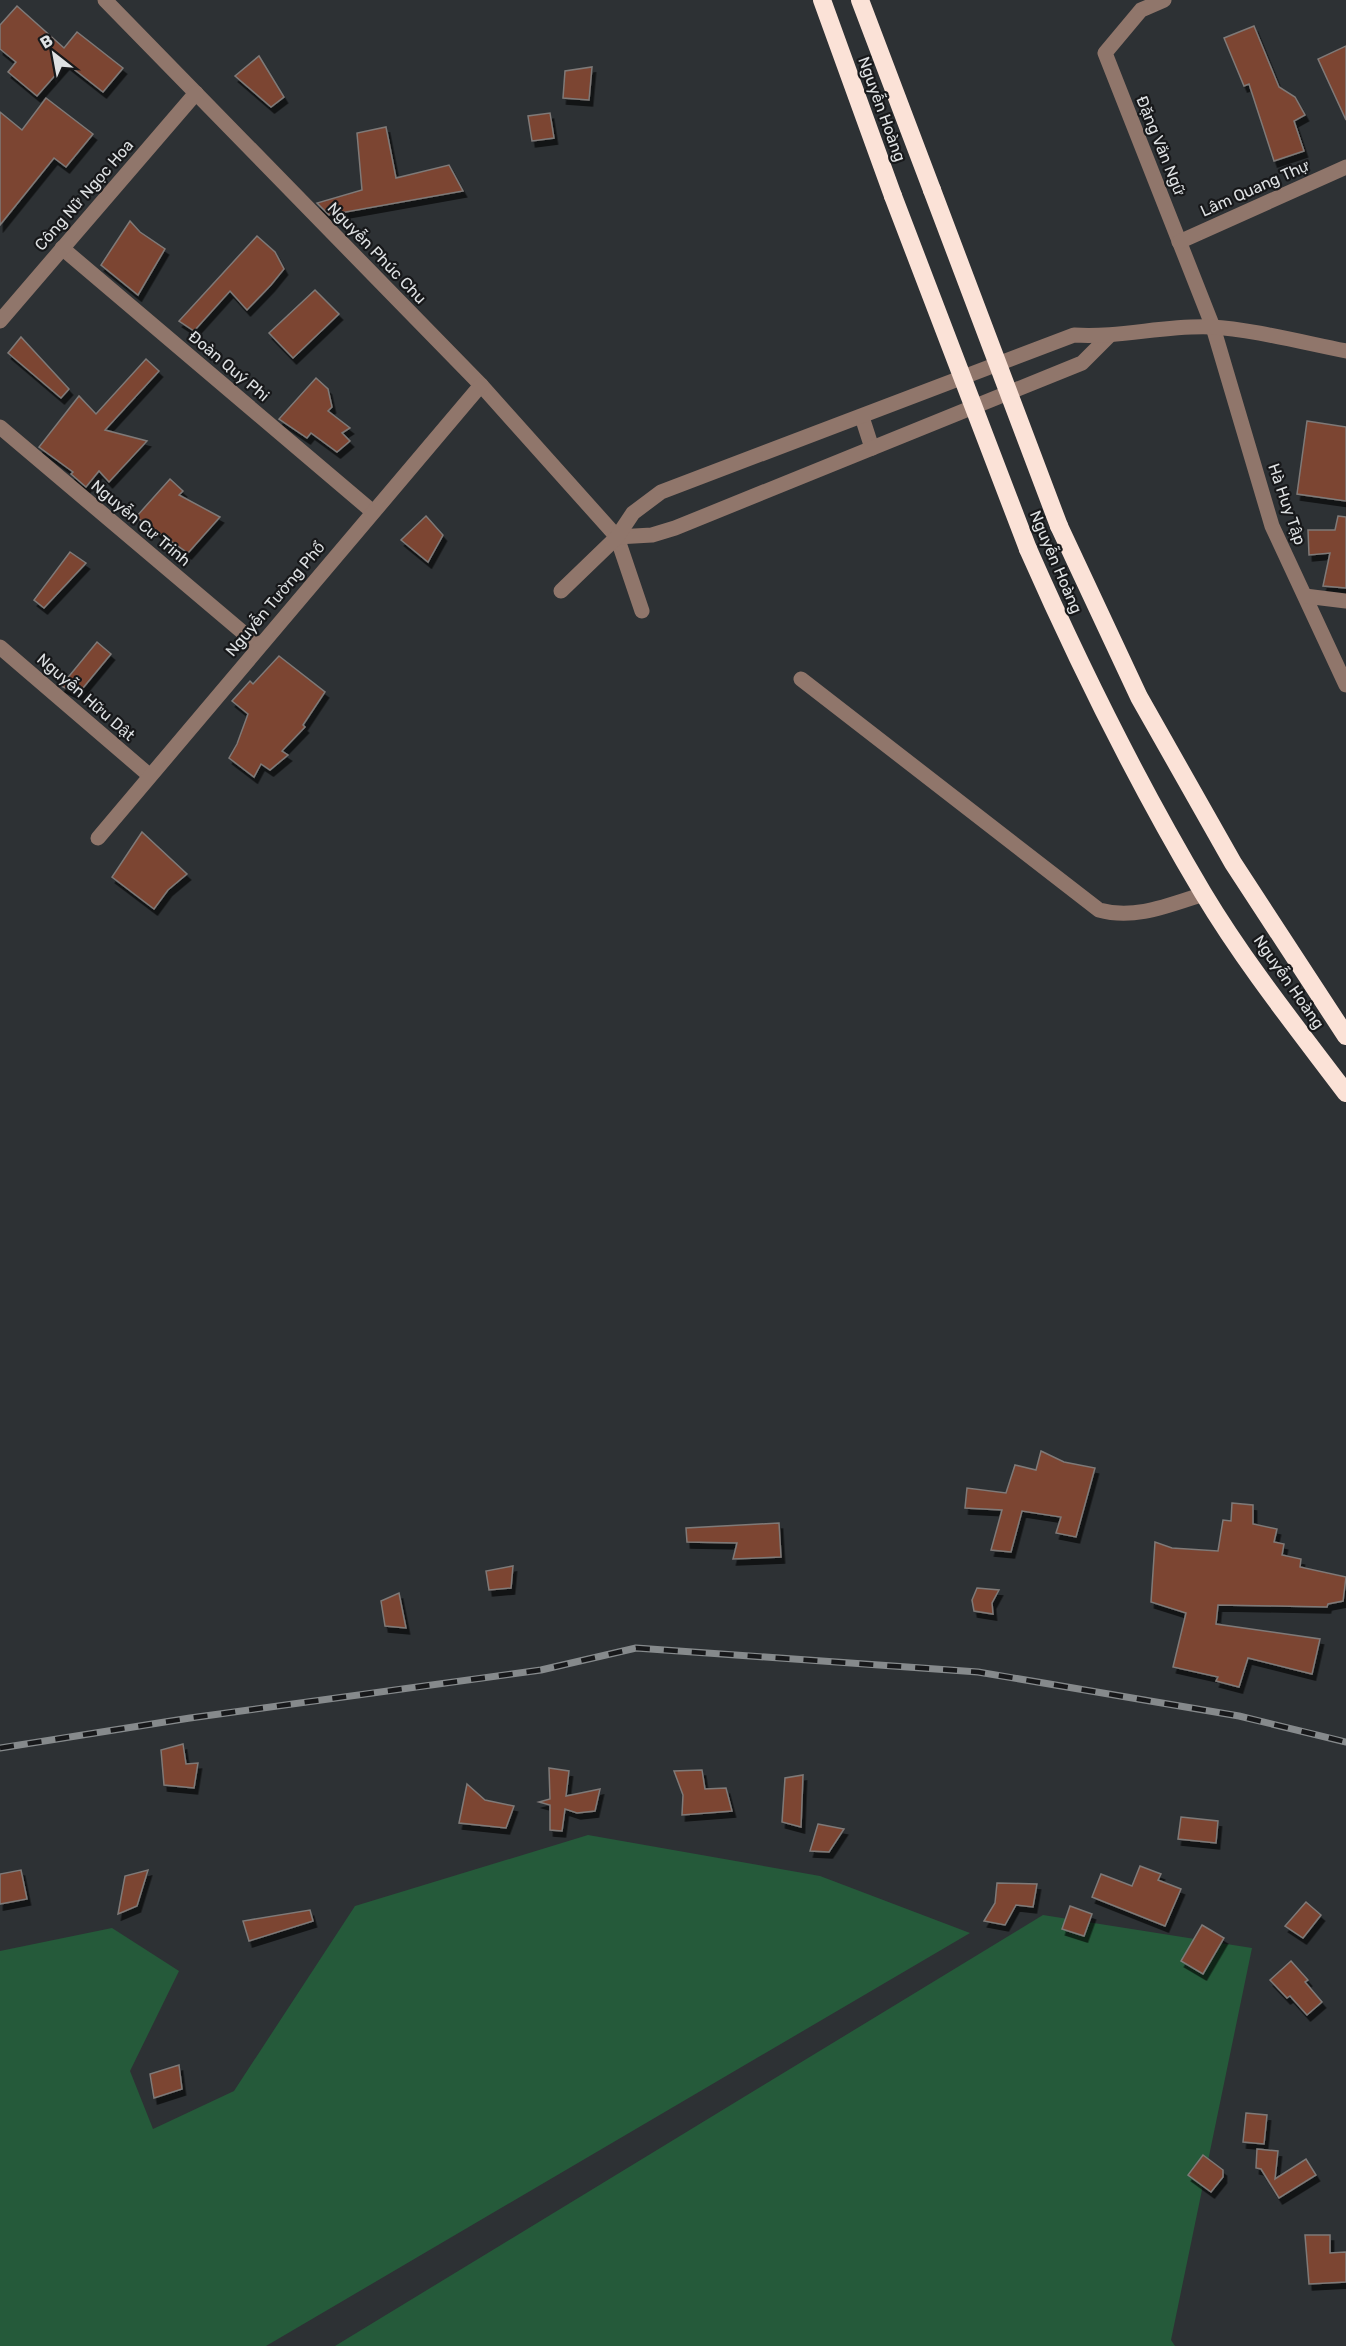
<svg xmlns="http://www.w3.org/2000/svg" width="1346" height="2346" font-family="Rubik,sans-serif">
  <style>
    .green { fill: #255a3a }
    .building { fill: #7b4432; stroke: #7f7a78; stroke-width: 1.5; filter: url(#shadow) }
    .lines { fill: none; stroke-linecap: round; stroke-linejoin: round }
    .minor { stroke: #90766b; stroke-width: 15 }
    .highway { stroke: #fbe2d7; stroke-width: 18 }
    .rail-casing { stroke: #868a8c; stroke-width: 7 }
    .rail { stroke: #17181a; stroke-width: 4.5; stroke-dasharray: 14; stroke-linecap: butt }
    .highway-bridge { stroke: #fbe2d7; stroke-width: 18 }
    .labels { text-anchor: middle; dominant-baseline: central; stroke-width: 4.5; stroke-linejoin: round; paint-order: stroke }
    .street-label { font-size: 16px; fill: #dee1e3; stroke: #17181a }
  </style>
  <defs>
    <filter id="shadow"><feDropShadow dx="3.5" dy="6" stdDeviation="0" flood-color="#0009"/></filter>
  </defs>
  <rect width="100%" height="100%" fill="#2d3134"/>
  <g class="green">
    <polygon points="588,1835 820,1876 970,1933 266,2346 0,2346 0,1951 112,1928 179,1971 130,2071 153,2129 234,2091 355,1906"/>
    <polygon points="1043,1915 1252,1948 1171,2340 1175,2346 335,2346"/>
  </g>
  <g class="building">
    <polygon points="17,6 64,48 77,32 123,68 103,92 66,63 37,96 8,72 16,62 0,49 0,25"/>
    <polygon points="1254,26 1279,87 1295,97 1305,115 1294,121 1304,151 1274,161 1249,84 1244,86 1224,38"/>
    <polygon points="1346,46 1346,120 1318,59"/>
    <polygon points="259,56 284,97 271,107 235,76"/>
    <polygon points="592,67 589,100 563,98 565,71"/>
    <polygon points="46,98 93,134 66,167 54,158 0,225 0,112 22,130"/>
    <polygon points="550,113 554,138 532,141 528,116"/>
    <polygon points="386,127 396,178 449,165 463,191 329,215 317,203 362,190 357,133"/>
    <polygon points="130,221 140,232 165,249 138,295 101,265"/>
    <polygon points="257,236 275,252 284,269 271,285 247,310 230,291 194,331 179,321"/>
    <polygon points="315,290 339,314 293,358 269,333"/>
    <polygon points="21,337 69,389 61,398 8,353"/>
    <polygon points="146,359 159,371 105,430 147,441 109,482 99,471 86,487 71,474 73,472 39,447 79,396 96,414"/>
    <polygon points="316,378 328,389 332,407 328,411 350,428 342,433 350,441 337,452 311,433 307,438 279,419"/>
    <polygon points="1307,421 1346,427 1346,501 1297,494"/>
    <polygon points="170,479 183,491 179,495 220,517 188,553 136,517"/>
    <polygon points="426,516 443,535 428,562 401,540"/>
    <polygon points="1338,516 1346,517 1346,588 1323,586 1330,553 1309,555 1308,530 1335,530"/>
    <polygon points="70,552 86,563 44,608 34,600"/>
    <polygon points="97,642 111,654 78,694 61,686"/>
    <polygon points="279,656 325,692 303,725 305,727 282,751 288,755 270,770 261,764 254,777 229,758 237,744 248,714 232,701 250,681 253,684"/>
    <polygon points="142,832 187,874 168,890 154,909 112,877"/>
    <polygon points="1041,1451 1064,1462 1095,1468 1076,1537 1056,1533 1061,1517 1022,1511 1011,1552 991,1550 1002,1510 965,1508 967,1488 1006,1493 1015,1465 1036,1470"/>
    <polygon points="1232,1503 1253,1505 1253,1524 1277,1529 1274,1542 1284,1544 1282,1555 1301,1559 1300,1567 1346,1577 1343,1601 1328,1604 1327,1607 1218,1605 1216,1624 1320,1639 1312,1674 1248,1658 1239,1687 1216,1681 1218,1677 1173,1667 1186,1613 1151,1602 1155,1542 1172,1548 1218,1551 1223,1520 1231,1521"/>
    <polygon points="779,1523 781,1557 733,1559 737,1543 687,1542 686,1528"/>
    <polygon points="513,1566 511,1588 489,1590 486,1571"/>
    <polygon points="977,1588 999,1590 992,1603 993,1614 974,1611 972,1600"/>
    <polygon points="399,1593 406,1628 385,1626 381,1601"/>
    <polygon points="183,1744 186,1764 198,1763 194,1788 164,1785 161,1750"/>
    <polygon points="549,1768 569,1771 566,1796 600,1789 595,1811 577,1813 565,1809 562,1831 550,1830 550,1805 539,1802 550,1799"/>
    <polygon points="702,1770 705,1789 726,1788 732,1811 682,1815 683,1795 674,1771"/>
    <polygon points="803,1775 801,1827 782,1822 785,1778"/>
    <polygon points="467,1784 485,1800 514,1806 506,1828 459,1823"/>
    <polygon points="1181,1817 1218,1821 1216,1843 1178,1839"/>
    <polygon points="818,1824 844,1829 829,1852 810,1851"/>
    <polygon points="1140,1866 1161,1874 1158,1880 1181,1889 1165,1926 1092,1897 1101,1874 1132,1886"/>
    <polygon points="21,1870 27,1899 0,1904 0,1874"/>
    <polygon points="148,1870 137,1906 118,1914 125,1876"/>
    <polygon points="997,1883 1037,1884 1033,1907 1016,1905 1005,1925 984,1921 995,1903"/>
    <polygon points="1306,1902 1321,1915 1303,1938 1285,1926"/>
    <polygon points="1070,1906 1092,1914 1084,1936 1062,1929"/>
    <polygon points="310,1910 313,1921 249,1941 243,1921"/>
    <polygon points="1202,1925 1224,1938 1203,1974 1181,1961"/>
    <polygon points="1291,1961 1308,1980 1305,1982 1322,2002 1307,2015 1290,1996 1287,1998 1270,1980"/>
    <polygon points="179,2065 182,2089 154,2098 150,2074"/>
    <polygon points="1246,2113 1267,2115 1264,2144 1243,2142"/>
    <polygon points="1257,2149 1278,2151 1275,2179 1306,2159 1316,2175 1279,2198 1261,2169 1256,2168"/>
    <polygon points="1203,2155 1223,2170 1223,2177 1211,2192 1188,2175"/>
    <polygon points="1305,2235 1330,2235 1330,2253 1346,2252 1346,2282 1309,2284"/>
  </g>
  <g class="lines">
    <g class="minor">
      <polyline points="105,0 481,385 617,537 642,611"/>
      <polyline points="1164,0 1141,10 1105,53 1213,327 1272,526 1346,685"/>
      <polyline points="1179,242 1346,167"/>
      <polyline points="62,248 373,512"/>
      <polyline points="0,321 196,93"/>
      <polyline points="862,417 872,448"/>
      <polyline points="0,427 259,646"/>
      <polyline points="617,537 652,535 675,528 1082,363 1108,337"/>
      <path d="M 561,591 L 617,537 L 633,513 L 661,492 L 1074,335 C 1121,338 1164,325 1211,327 C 1251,329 1305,343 1346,351"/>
      <polyline points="1305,596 1346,601"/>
      <polyline points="0,647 149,775"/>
      <path d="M 801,679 L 1099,910 C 1135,920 1169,905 1204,894"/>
      <polyline points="98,838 481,385"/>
    </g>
    <g class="highway">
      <polyline points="822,0 893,196"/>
      <polyline points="860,0 932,190"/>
      <polyline points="1059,526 1139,697 1233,863 1346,1036"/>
      <path d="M 1028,549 C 1080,667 1137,782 1203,893 C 1245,963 1297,1028 1346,1093"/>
    </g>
    <g class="rail-casing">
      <polyline id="rail" points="0,1748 190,1718 541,1670 636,1648 978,1672 1239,1716 1346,1742"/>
    </g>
    <use href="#rail" class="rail"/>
    <g class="highway-bridge">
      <polyline points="932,190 1059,526"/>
      <polyline points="893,196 1028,549"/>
    </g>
  </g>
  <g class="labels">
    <g class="street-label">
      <text transform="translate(882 109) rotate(70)">Nguyễn Hoàng</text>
      <text transform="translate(1161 146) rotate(68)">Đặng Văn Ngữ</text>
      <text transform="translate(1255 188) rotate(-24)">Lâm Quang Thự</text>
      <text transform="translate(84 195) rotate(-49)">Công Nữ Ngọc Hoa</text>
      <text transform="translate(377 253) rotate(46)">Nguyễn Phúc Chu</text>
      <text transform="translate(229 366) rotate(40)">Đoàn Quý Phi</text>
      <text transform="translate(1287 504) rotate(71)">Hà Huy Tập</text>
      <text transform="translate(141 523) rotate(40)">Nguyễn Cư Trinh</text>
      <text transform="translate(1056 562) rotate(67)">Nguyễn Hoàng</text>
      <text transform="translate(275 599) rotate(-50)">Nguyễn Tường Phổ</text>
      <text transform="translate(86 697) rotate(41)">Nguyễn Hữu Dật</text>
      <text transform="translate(1289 982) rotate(55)">Nguyễn Hoàng</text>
    </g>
  </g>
  <g transform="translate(54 54) rotate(329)" stroke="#17181a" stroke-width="4.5" paint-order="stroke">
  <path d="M0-4.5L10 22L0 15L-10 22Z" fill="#dee1e3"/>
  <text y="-9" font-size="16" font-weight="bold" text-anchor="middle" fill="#dee1e3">B</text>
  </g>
</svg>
